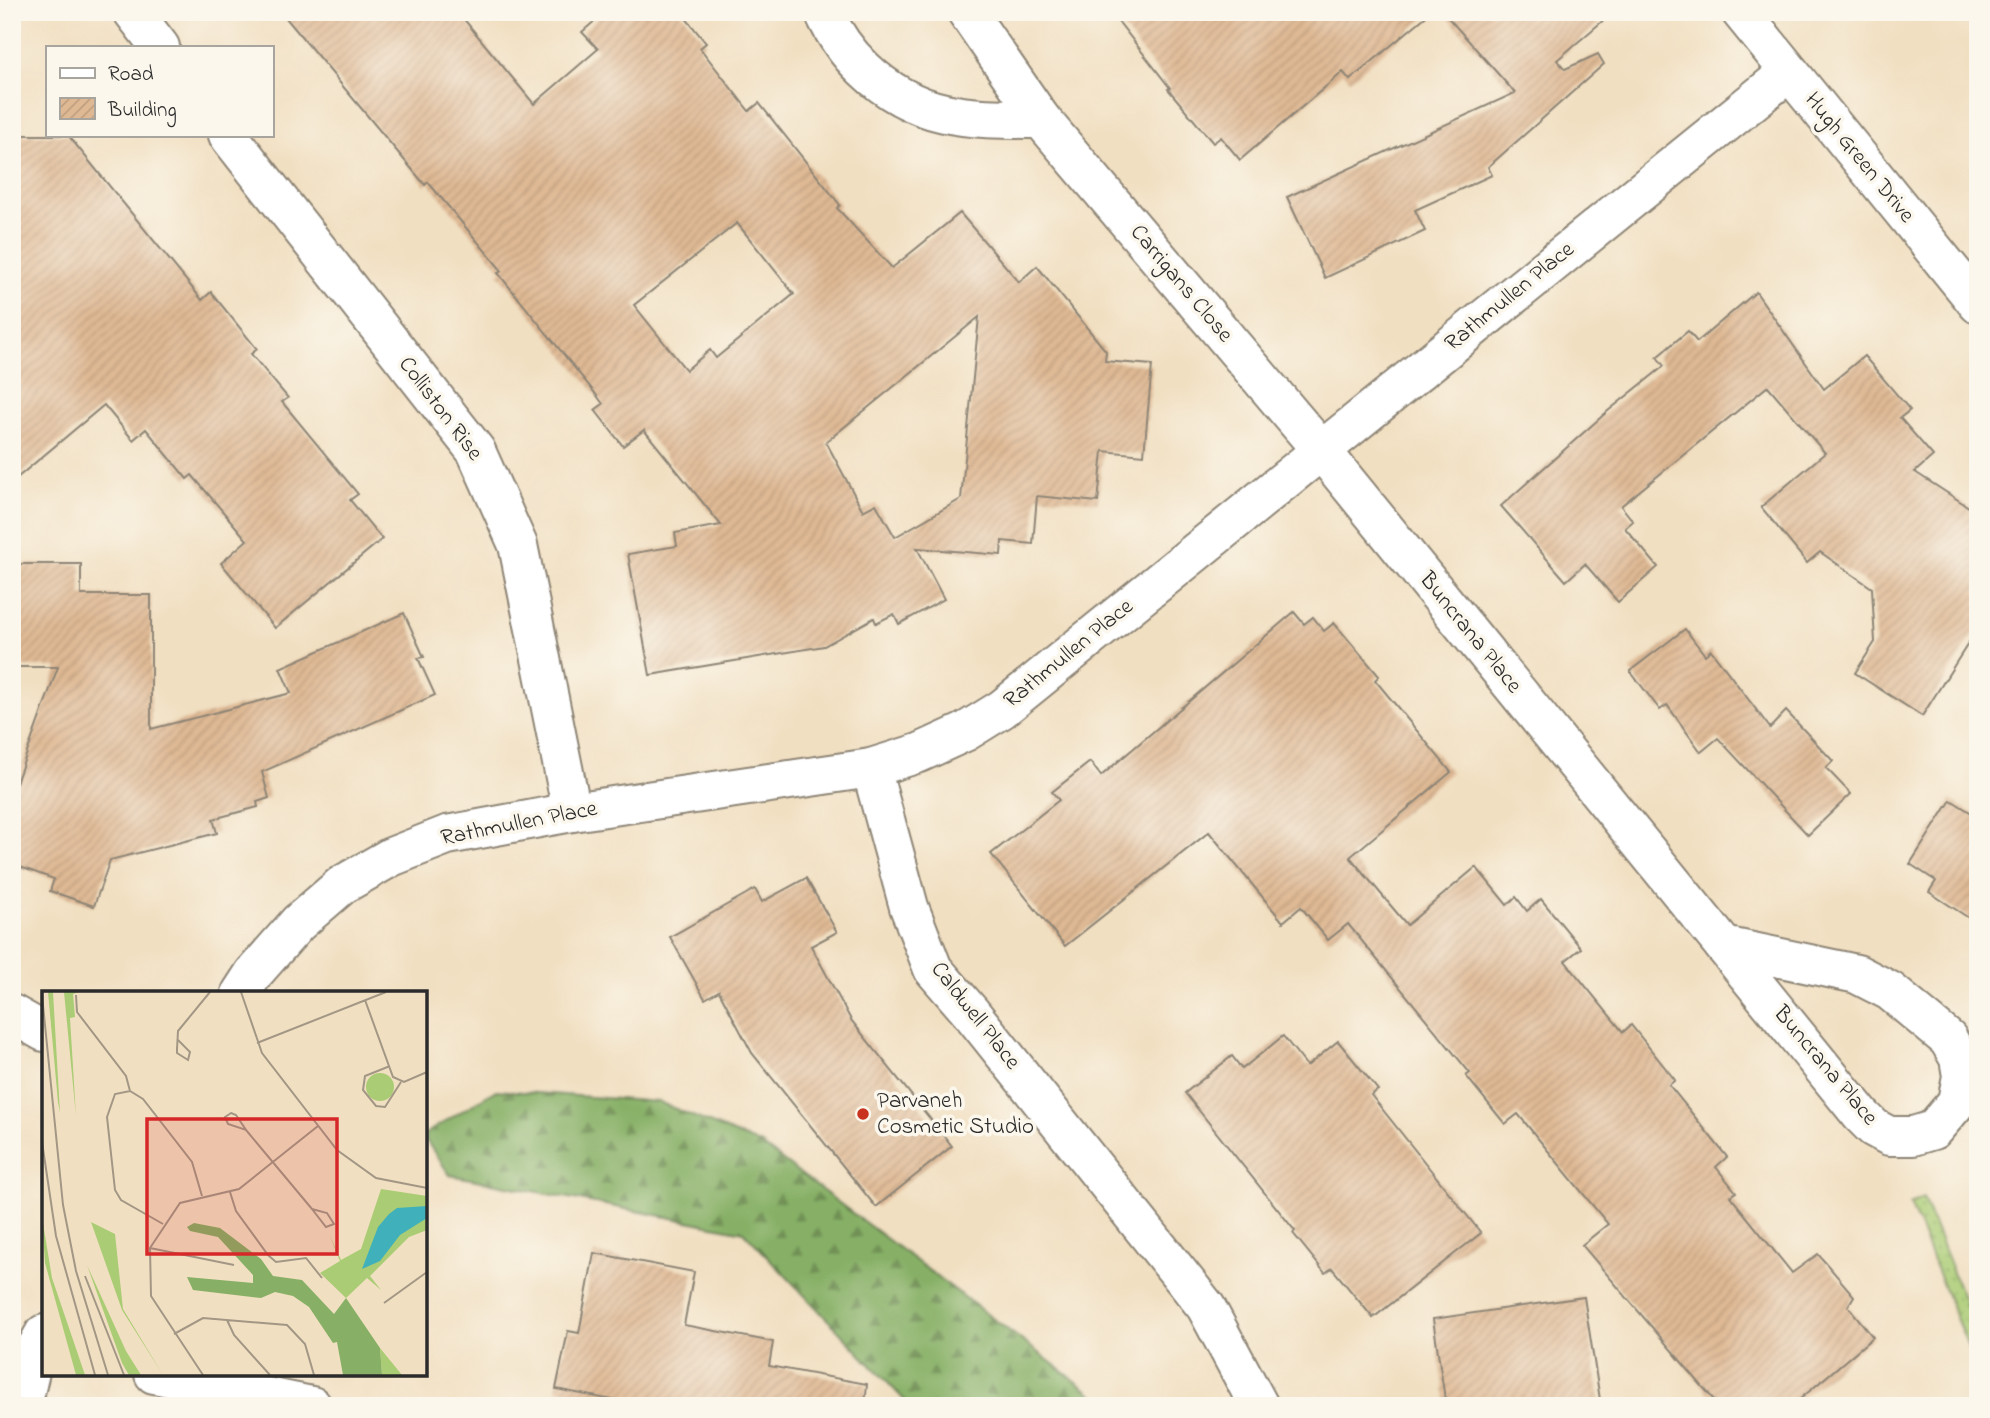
<svg xmlns="http://www.w3.org/2000/svg" width="1990" height="1418" font-family="'Indie Flower',sans-serif">
  <style>
    .grass { fill: url(#grass-dots); stroke: #6a7c50; stroke-width: 2 }
    .forest { fill: url(#forest-firs); stroke: #596e48; stroke-width: 2 }
    .building { fill: url(#building-hatch); fill-rule: evenodd }
    .lines { fill: none; stroke-linecap: round; stroke-linejoin: round }
    .minor-casing { stroke: #8e8576; stroke-width: 42 }
    .secondary-casing { stroke: #8e8576; stroke-width: 42 }
    .minor { stroke: #fff; stroke-width: 38 }
    .secondary { stroke: #fff; stroke-width: 38 }
    .poi-dot { fill: #c8321e; stroke: #fbf7ec; stroke-width: 2.5 }
    .labels { text-anchor: middle; dominant-baseline: central; stroke-width: 7; stroke-linejoin: round; paint-order: stroke }
    .street-label { font-size: 23px; fill: #2b2b2b; stroke: #fbf7ec }
    .poi-label { font-size: 23px; fill: #2b2b2b; stroke: #fbf7ec; text-anchor: start }
    .inset-road { fill: none; stroke: #a29785; stroke-width: 2 }
    .view { fill: #d62828; fill-opacity: 0.15; stroke: #d62828; stroke-width: 3.5 }
    .inset-edge { fill: none; stroke: #2b2b2b; stroke-width: 3.5 }
  </style>
  <defs>
    <pattern id="grass-dots" width="8" height="8" patternUnits="userSpaceOnUse" patternTransform="scale(1.75)"><rect width="8" height="8" fill="#aacc74"/><path d="M2 2h.1M6 6h.1" fill="none" stroke="#92af65" stroke-width="1.8" stroke-linecap="round"/></pattern>
    <pattern id="forest-firs" width="22" height="20" patternUnits="userSpaceOnUse" patternTransform="scale(1.75)"><rect width="22" height="20" fill="#87b066"/><path d="M5 1l3.5 6h-7zM16 11l3.5 6h-7z" fill="#6f8f54"/></pattern>
    <pattern id="building-hatch" width="6" height="6" patternUnits="userSpaceOnUse" patternTransform="scale(1.75)"><rect width="6" height="6" fill="#dfb994"/><path d="M-1 1l2-2M0 6l6-6M5 7l2-2" fill="none" stroke="#c09f80"/></pattern>
  </defs>
  <rect width="100%" height="100%" fill="#fbf7ec"/>
  <filter id="ink" filterUnits="userSpaceOnUse"><feTurbulence type="fractalNoise" baseFrequency=".0143" numOctaves="2"/><feDisplacementMap in="SourceGraphic" scale="14" xChannelSelector="R" yChannelSelector="G"/><feConvolveMatrix kernelMatrix="1 2 1 2 8 2 1 2 1" color-interpolation-filters="sRGB"/></filter>
  <filter id="wash" filterUnits="userSpaceOnUse"><feTurbulence type="fractalNoise" baseFrequency=".00686" numOctaves="4" result="noise"/><feDisplacementMap in="SourceGraphic" scale="28" xChannelSelector="R" yChannelSelector="G"/><feGaussianBlur stdDeviation="1.57" result="paint"/><feColorMatrix in="noise" values="0 0 0 0 0 0 0 0 0 0 0 0 0 0 0 0 0 1.4 0 .05"/><feComposite in="paint" operator="in"/></filter>
  <g filter="url(#wash)">
    <rect width="100%" height="100%" fill="#f1dfc1"/>
    <polygon class="grass" points="1923,1198 1978,1335 1978,1372 1910,1204"/>
    <polygon class="forest" points="496,1090 659,1102 762,1145 1109,1406 910,1406 744,1232 450,1175 425,1139 425,1134"/>
    <g id="blocks">
      <g class="building">
        <path d="M 281,12 L 458,12 L 534,104 L 598,49 L 582,32 L 605,12 L 681,12 L 706,43 L 700,48 L 749,111 L 759,103 L 840,205 L 837,208 L 892,268 L 960,213 L 1019,282 L 1037,266 L 1106,351 L 1105,361 L 1152,365 L 1144,455 L 1103,451 L 1098,502 L 1037,496 L 1033,544 L 1002,541 L 1001,555 L 917,548 L 944,599 L 899,624 L 894,614 L 876,623 L 874,618 L 824,646 L 650,675 L 628,554 L 677,546 L 675,533 L 721,525 L 644,430 L 623,446 L 595,410 L 603,404 L 595,393 L 498,273 L 502,271 L 428,182 L 425,185 ZM 737,223 L 794,294 L 716,358 L 710,350 L 686,370 L 634,305 ZM 979,317 L 961,499 L 895,537 L 876,504 L 863,511 L 826,442 Z"/>
        <polygon points="1111,12 1431,12 1350,80 1343,72 1240,160 1221,137 1213,143 1168,89 1170,88"/>
        <polygon points="1443,12 1613,12 1557,60 1565,69 1598,54 1604,64 1488,167 1492,175 1415,210 1425,231 1325,278 1287,197 1515,93"/>
        <polygon points="12,135 68,135 202,300 211,292 257,349 251,354 288,398 282,402 358,494 350,500 382,539 275,628 221,563 247,540 192,475 187,479 146,429 133,440 104,405 12,482"/>
        <polygon points="1756,292 1824,389 1864,356 1910,410 1900,418 1933,456 1915,472 1978,513 1978,628 1922,716 1855,673 1875,642 1872,588 1820,552 1807,563 1761,507 1825,453 1768,386 1621,506 1633,521 1625,528 1658,567 1618,602 1585,564 1566,581 1501,506 1608,411 1664,366 1657,357 1688,331 1697,342"/>
        <polygon points="12,564 81,564 81,595 151,595 151,729 291,693 280,668 404,613 424,657 418,658 435,695 262,772 269,798 257,802 258,807 213,819 217,833 110,860 94,906 50,891 54,879 12,864 12,794 58,667 12,667"/>
        <polygon points="1294,612 1304,624 1313,617 1324,631 1334,623 1379,676 1375,680 1451,772 1350,857 1407,925 1476,867 1507,905 1516,897 1527,911 1541,899 1581,948 1565,961 1623,1032 1631,1025 1675,1080 1669,1085 1727,1157 1716,1167 1736,1192 1730,1196 1792,1273 1818,1254 1854,1296 1848,1306 1873,1337 1792,1406 1719,1406 1582,1245 1608,1224 1518,1114 1505,1124 1466,1076 1470,1073 1348,924 1328,940 1301,907 1283,922 1209,832 1065,946 991,854 1059,800 1052,792 1090,762 1101,776"/>
        <polygon points="1685,629 1705,655 1711,650 1770,728 1786,711 1833,761 1826,768 1851,794 1808,835 1718,738 1701,752 1667,705 1660,710 1630,671"/>
        <polygon points="1951,800 1978,817 1978,924 1929,892 1936,881 1910,864"/>
        <polygon points="806,878 837,932 811,946 851,1020 952,1146 876,1207 752,1053 719,991 705,999 670,937 755,889 762,902"/>
        <polygon points="1283,1036 1307,1066 1338,1041 1378,1090 1371,1095 1481,1233 1373,1318 1332,1268 1325,1273 1293,1233 1295,1231 1185,1093 1232,1056 1242,1069"/>
        <polygon points="594,1253 694,1272 684,1325 773,1342 769,1366 867,1384 865,1406 643,1406 556,1389 568,1331 579,1333"/>
        <polygon points="1584,1297 1601,1406 1446,1406 1433,1319"/>
      </g>
    </g>
  </g>
  <g filter="url(#ink)">
    <use href="#blocks" fill-opacity="0" stroke="#8e8576" stroke-width="2"/>
    <g class="lines">
      <g class="minor-casing">
        <g id="minor">
          <polyline points="133,12 160,47"/>
          <path d="M 824,12 C 834,34 847,53 864,69 C 918,121 972,119 1041,119 L 967,12"/>
          <polyline points="1041,119 1321,450 1724,946"/>
          <polyline points="228,135 476,451 518,545 572,812"/>
          <polyline points="871,768 909,907 933,969 972,1014 1206,1307 1259,1406"/>
          <polygon points="1724,946 1857,974 1890,991 1948,1039 1959,1058 1962,1076 1957,1102 1933,1130 1913,1136 1889,1136 1874,1128 1861,1115"/>
          <polyline points="241,993 254,973 298,923 342,885 391,857 447,835 572,812 871,768 919,753 965,732 1002,709 1789,72"/>
          <polyline points="12,1014 44,1032"/>
          <polyline points="154,1374 312,1406"/>
          <polyline points="22,1406 35,1350 44,1334"/>
        </g>
      </g>
      <g class="secondary-casing">
        <polyline id="secondary" points="1741,12 1978,304"/>
      </g>
      <use href="#minor" class="minor"/>
      <use href="#secondary" class="secondary"/>
    </g>
  </g>
  <circle class="poi-dot" cx="863" cy="1114" r="7"/>
  <g class="labels">
    <g class="street-label">
      <text transform="translate(1859 158) rotate(51)">Hugh Green Drive</text>
      <text transform="translate(1181 284) rotate(50)">Carrigans Close</text>
      <text transform="translate(1510 297) rotate(-39)">Rathmullen Place</text>
      <text transform="translate(440 409) rotate(53)">Colliston Rise</text>
      <text transform="translate(1470 633) rotate(51)">Buncrana Place</text>
      <text transform="translate(1069 654) rotate(-39)">Rathmullen Place</text>
      <text transform="translate(519 824) rotate(-11)">Rathmullen Place</text>
      <text transform="translate(975 1016) rotate(52)">Caldwell Place</text>
      <text transform="translate(1825 1066) rotate(50)">Buncrana Place</text>
    </g>
    <g class="poi-label">
      <text x="877" y="1101">Parvaneh<tspan x="877" dy="26">Cosmetic Studio</tspan></text>
    </g>
  </g>
  <g transform="translate(42 991)">
    <rect width="385" height="385" fill="#f1dfc1"/>
    <path d="M 6,1 L 11,1 L 18,122 L 16,111 ZM 22,1 L 37,1 L 31,3 L 33,26 L 28,27 L 34,125 ZM324 96a14 14 0 1 1 28 0a14 14 0 1 1-28 0ZM 339,198 L 385,205 L 385,239 L 367,246 L 328,285 L 339,299 L 325,287 L 304,307 L 278,282 L 298,270 L 287,243 L 299,269 L 319,258 ZM 0,226 L 10,287 L 43,384 L 34,384 L 3,272 ZM 49,231 L 73,243 L 81,318 L 121,384 L 80,319 ZM 45,274 L 84,360 L 99,384 L 87,384 L 80,372 ZM 338,357 L 360,384 L 340,384 Z" fill="#aacc74"/>
    <path d="M 152,232 L 178,237 L 219,268 L 231,285 L 260,289 L 292,323 L 304,307 L 338,357 L 340,384 L 301,384 L 295,351 L 291,352 L 267,316 L 251,305 L 233,301 L 219,307 L 151,299 L 145,286 L 211,292 L 211,284 L 176,246 L 148,240 L 145,236 Z" fill="#87b066"/>
    <path d="M 385,215 L 385,227 L 358,244 L 338,270 L 320,278 L 336,236 L 347,223 L 355,217 Z" fill="#40b0bb"/>
    <path class="inset-road" d="M 199,1 L 220,62 L 295,159 L 334,187 L 385,197M 0,4 L 21,214 L 34,280 L 66,384M 34,4 L 35,21 L 84,85 L 88,100M 323,9 L 351,86 L 362,91 L 385,81M 136,49 L 148,61 L 146,69 L 135,62 L 135,58 L 136,40 L 168,1M 215,52 L 344,1M 348,75 L 323,85 L 321,99 L 334,115 L 343,116 L 359,91M 189,122 L 194,124 L 204,139 L 186,133 L 183,126 ZM 204,139 L 270,218M 0,151 L 14,245 L 53,384M 188,201 L 194,220 L 226,264 L 234,271 L 264,267 L 280,287M 270,218 L 285,222 L 292,233 L 284,236 ZM 121,233 L 79,209 L 73,199 L 65,126 L 73,103 L 88,100 L 101,108 L 150,171 L 160,205M 108,257 L 192,274M 43,285 L 82,384M 342,312 L 385,281M 185,329 L 192,344 L 228,384M 132,343 L 161,327 L 245,334 L 263,353 L 272,384M 161,384 L 109,305 L 108,257 L 138,212 L 197,198 L 276,135"/>
    <path class="view" d="M 105,128 L 295,128 L 295,263 L 105,263 Z"/>
    <rect width="385" height="385" class="inset-edge"/>
  </g>
  <rect width="1990" height="1418" fill="none" stroke="#fbf7ec" stroke-width="42"/>
  <rect x="46" y="46" width="228" height="91" fill="#fbf7ec" stroke="#a8a59f" stroke-width="2"/>
  <rect x="60" y="68" width="35" height="10" fill="#ffffff" stroke="#a8a59f" stroke-width="2"/>
  <text x="108" y="80" font-size="21" fill="#2b2b2b">Road</text>
  <rect x="60" y="98" width="35" height="21" fill="url(#building-hatch)" stroke="#a8a59f" stroke-width="2"/>
  <text x="108" y="116" font-size="21" fill="#2b2b2b">Building</text>
</svg>
